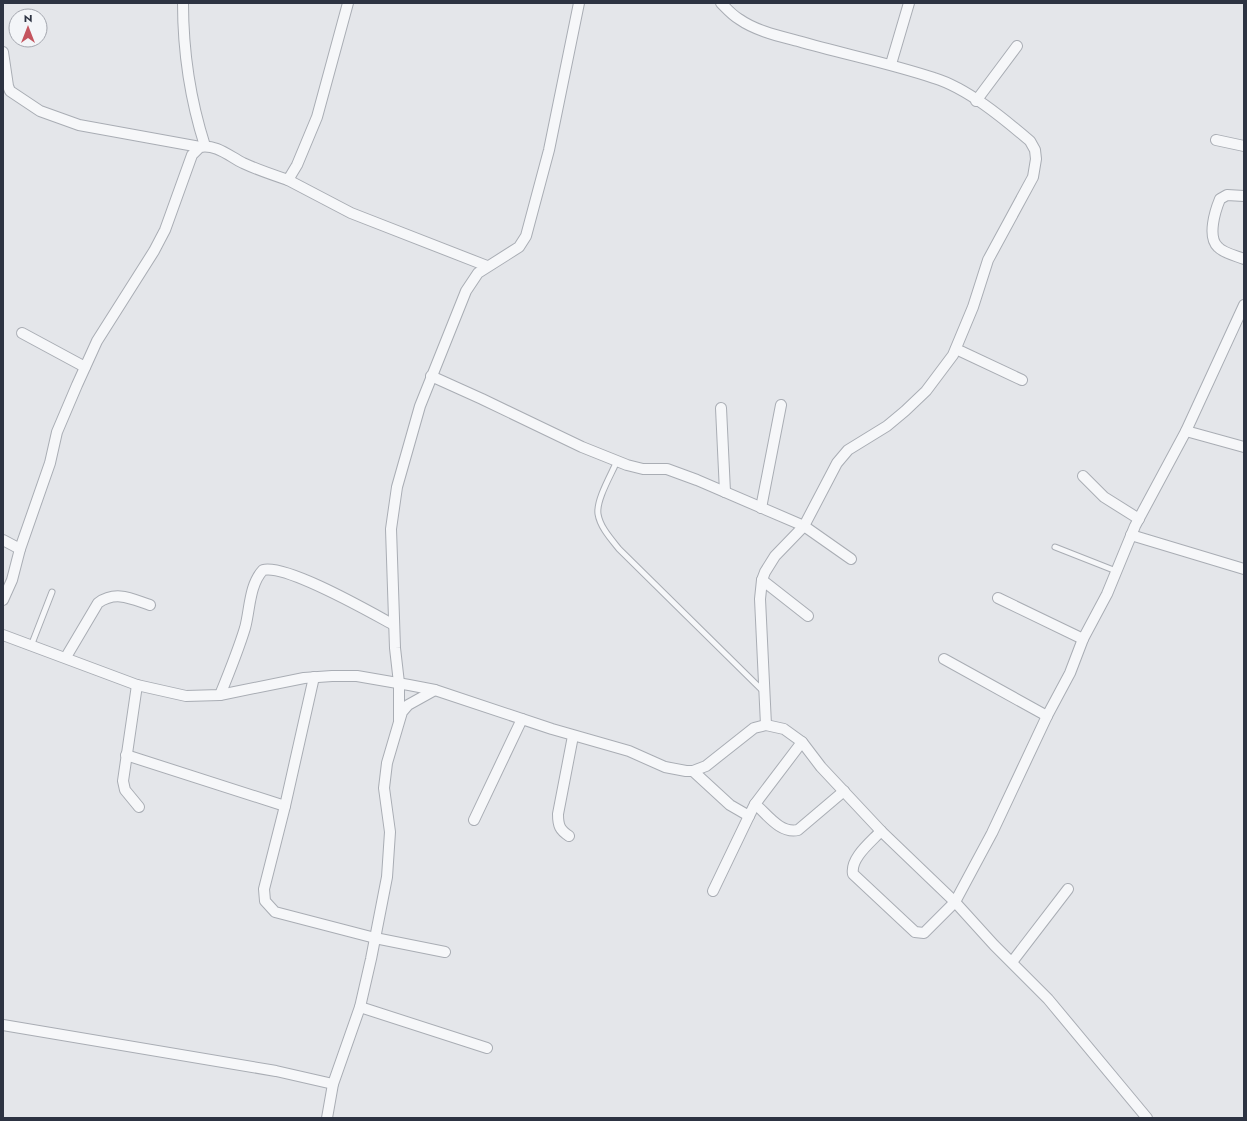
<svg xmlns="http://www.w3.org/2000/svg" width="1247" height="1121" font-family="Jost,sans-serif">
  <style>
    .lines { fill: none; stroke-linecap: round; stroke-linejoin: round }
    .service-casing { stroke: #a9adb4; stroke-width: 7 }
    .minor-casing { stroke: #a9adb4; stroke-width: 12 }
    .service { stroke: #f6f7f9; stroke-width: 5 }
    .minor { stroke: #f6f7f9; stroke-width: 10 }
  </style>
  <rect width="100%" height="100%" fill="#e4e6ea"/>
  <g class="lines">
    <g class="service-casing">
      <g id="service">
        <path d="M 617,461 C 611,475 596,500 598,514 C 600,527 611,539 619,549 L 763,691"/>
        <polyline points="1055,547 1116,571"/>
        <polyline points="31,646 52,592"/>
      </g>
    </g>
    <g class="minor-casing">
      <g id="minor">
        <path d="M 183,3 C 183,52 190,99 205,146"/>
        <path d="M 721,3 C 726,8 732,15 739,19 C 756,31 779,36 798,41 C 843,54 889,63 934,78 C 967,88 1003,118 1030,141 L 1035,150 L 1036,159 L 1033,177 L 988,260 L 973,307 L 953,355 L 926,391 L 905,411 L 887,426 L 848,450 L 837,463 L 804,526 L 775,556 L 765,572 L 762,580 L 760,599 L 766,725"/>
        <polyline points="3,52 8,86 10,91 40,111 79,125 200,147"/>
        <polyline points="891,64 909,3"/>
        <polyline points="976,101 1017,46"/>
        <polyline points="1216,140 1244,146"/>
        <polyline points="288,180 351,213 487,266"/>
        <path d="M 1244,196 L 1227,195 L 1220,199 C 1215,211 1207,237 1218,247 C 1223,253 1237,256 1244,259"/>
        <polyline points="22,333 85,367"/>
        <polyline points="956,349 1022,380"/>
        <polyline points="431,376 482,399 582,447 627,465 643,469 667,469 697,480 804,526 851,559"/>
        <polyline points="721,408 725,492"/>
        <polyline points="1186,431 1244,447"/>
        <polyline points="1083,476 1104,497 1139,519"/>
        <polyline points="761,508 781,405"/>
        <polyline points="1131,535 1244,569"/>
        <polyline points="3,540 20,549"/>
        <polyline points="762,580 808,616"/>
        <polyline points="998,598 1083,639"/>
        <path d="M 3,600 L 12,580 L 20,549 L 50,463 L 57,432 L 77,385 L 97,341 L 154,251 L 165,230 L 192,155 L 200,147 C 216,144 229,156 243,163 C 258,170 273,175 288,180 L 297,165 L 317,117 L 348,3"/>
        <polyline points="3,635 137,685 186,696 220,695 304,678 332,676 357,676 409,685 435,690 552,729 629,751 665,767 686,771 693,771 706,766 754,728 766,725 784,729 802,742 821,767 881,831 955,902 994,945 1048,999 1147,1118"/>
        <path d="M 66,657 L 98,603 C 116,590 132,599 150,605"/>
        <polyline points="944,659 1047,716"/>
        <polyline points="314,677 285,806 264,889 265,901 275,912 375,938 445,952"/>
        <polyline points="137,685 123,781 125,790 139,807"/>
        <path d="M 220,695 C 229,673 238,651 245,628 C 250,610 249,585 263,570 C 287,564 370,612 394,625"/>
        <polyline points="399,720 399,683 395,648 391,529 397,487 420,406 466,291 478,273 519,247 526,236 549,150 579,3"/>
        <polyline points="126,755 285,806"/>
        <polyline points="693,771 730,805 749,816 755,804 802,742"/>
        <path d="M 755,804 C 767,814 780,834 798,830 L 844,791"/>
        <polyline points="474,820 522,719"/>
        <path d="M 881,831 C 871,842 850,858 853,874 L 915,932 L 924,933 L 955,902 L 992,833 L 1047,716 L 1070,673 L 1083,639 L 1107,594 L 1135,526 L 1186,431 L 1244,305"/>
        <path d="M 569,836 C 560,830 558,826 558,814 L 573,736"/>
        <polyline points="713,891 749,816"/>
        <polyline points="1012,962 1068,889"/>
        <polyline points="360,1007 487,1048"/>
        <polyline points="3,1025 276,1071 333,1084"/>
        <polyline points="327,1118 333,1084 360,1007 371,959 387,877 390,832 384,788 387,763 402,712 408,705 435,690"/>
      </g>
    </g>
    <use href="#service" class="service"/>
    <use href="#minor" class="minor"/>
  </g>
  <rect width="1247" height="1121" fill="none" stroke="#2d3342" stroke-width="8"/>
  <g transform="translate(28 28)"><circle r="19" fill="#f3f5f8" stroke="#a4a7af"/>
  <path d="M0-3L7 15L0 10L-7 15Z" fill="#c4545e"/>
  <text y="-6" font-size="11" font-weight="bold" text-anchor="middle" fill="#2d3342">N</text>
  </g>
</svg>
